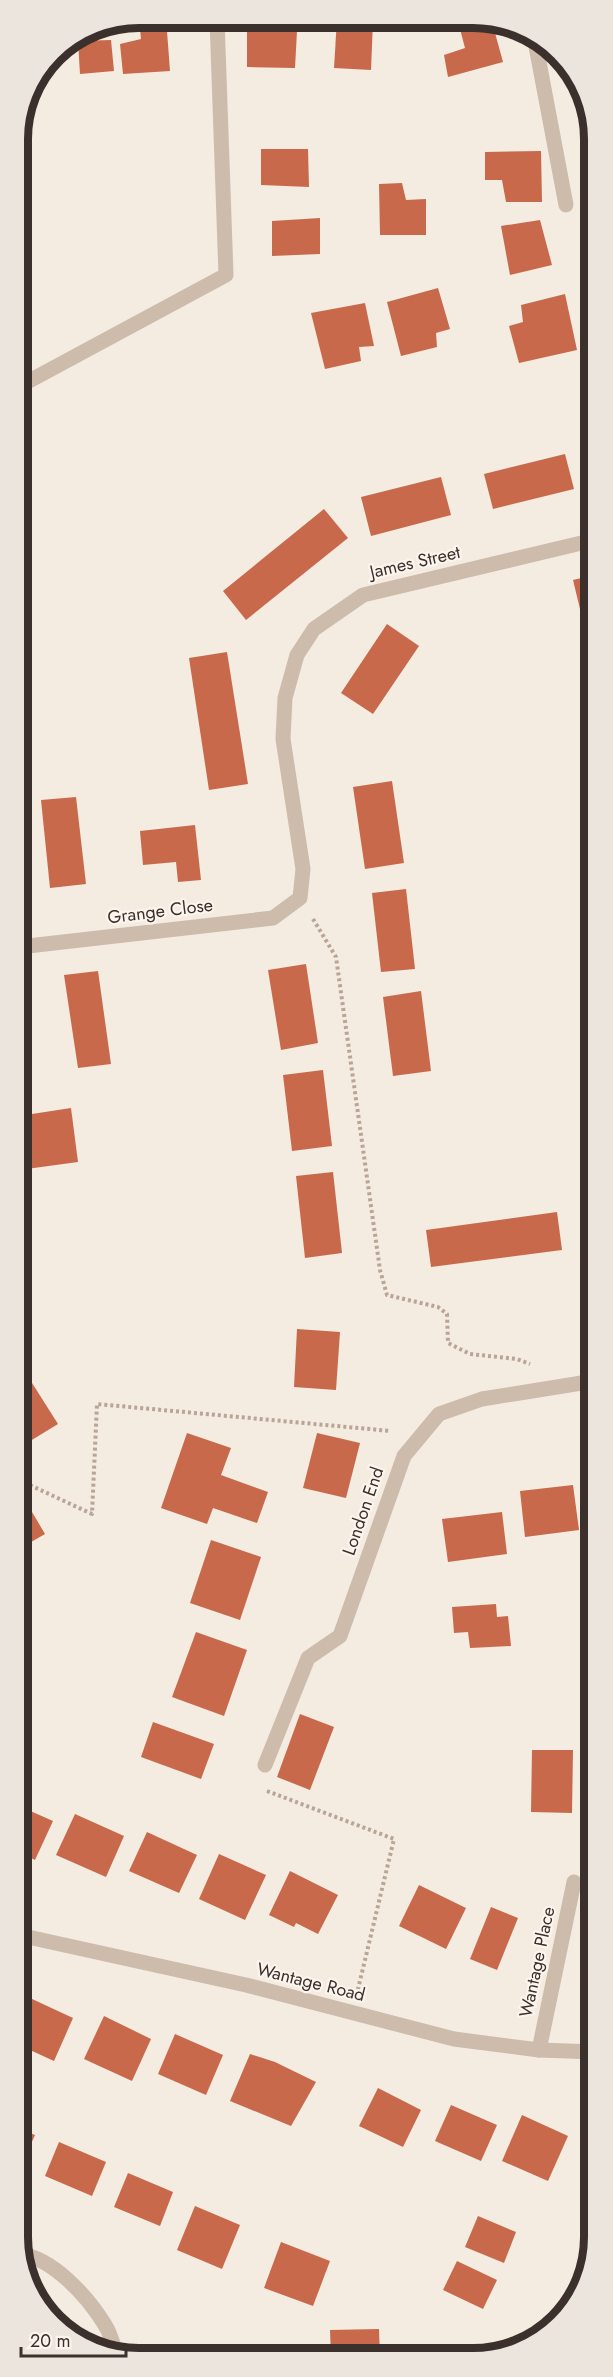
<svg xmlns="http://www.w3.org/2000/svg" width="613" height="2377" font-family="Jost,sans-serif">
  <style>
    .building { fill: #c8694b }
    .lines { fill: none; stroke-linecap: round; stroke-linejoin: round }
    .path { stroke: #b9a596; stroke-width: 4; stroke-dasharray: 3 3; stroke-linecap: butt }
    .street { stroke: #cdbbac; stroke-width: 15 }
    .labels { text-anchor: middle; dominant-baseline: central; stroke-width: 4.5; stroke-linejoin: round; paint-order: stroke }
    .street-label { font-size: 18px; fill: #3b302b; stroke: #fbf5ee }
    .rim { fill: none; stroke: #3b302b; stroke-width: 8 }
  </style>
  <rect width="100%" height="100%" fill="#f4ebe1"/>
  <g class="building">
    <polygon points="139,18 166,18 170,71 123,74 120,44 141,39"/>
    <polygon points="247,19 273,19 274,32 297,31 295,68 247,67"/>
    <polygon points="337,19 373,21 371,70 334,68"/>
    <polygon points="492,22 503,62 448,77 444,55 465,48 460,29"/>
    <polygon points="111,40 114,71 80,74 78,41"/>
    <polygon points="261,149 308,149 309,187 261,185"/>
    <polygon points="541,151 542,202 506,202 502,180 485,180 485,152"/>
    <polygon points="402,183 406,200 426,199 426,235 380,235 379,184"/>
    <polygon points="320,218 320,254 272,256 272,221"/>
    <polygon points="540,220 552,265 510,275 501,226"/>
    <polygon points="438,288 450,329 436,333 437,347 401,356 387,302"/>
    <polygon points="565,294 577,350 519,363 509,326 523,322 521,305"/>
    <polygon points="365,303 374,346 359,347 361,361 325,369 311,313"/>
    <polygon points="565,454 574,489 493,509 484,474"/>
    <polygon points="441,477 451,515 371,536 361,497"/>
    <polygon points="324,509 348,538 246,620 223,591"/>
    <polygon points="594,575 594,663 593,663 573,580"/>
    <polygon points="387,624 419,646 373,714 341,693"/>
    <polygon points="227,652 248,784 209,790 189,658"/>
    <polygon points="392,781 404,863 365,869 353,787"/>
    <polygon points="76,797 86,884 50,888 41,800"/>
    <polygon points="195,825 201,880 178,882 176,862 143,865 140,831"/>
    <polygon points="406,889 415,969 381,972 372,893"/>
    <polygon points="306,964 318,1043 281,1050 268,970"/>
    <polygon points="98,971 111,1064 78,1068 64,975"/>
    <polygon points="421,991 431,1071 393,1076 383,997"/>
    <polygon points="323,1070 332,1146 292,1151 283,1075"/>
    <polygon points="71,1108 78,1162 19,1170 19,1116"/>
    <polygon points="333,1172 342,1253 305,1258 296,1176"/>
    <polygon points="557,1212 562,1250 431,1267 426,1230"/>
    <polygon points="297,1329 340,1332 336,1390 294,1387"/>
    <polygon points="27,1375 58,1424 22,1446 19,1442 19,1380"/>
    <polygon points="187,1433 231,1448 221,1475 268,1492 257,1523 213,1508 207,1524 161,1508"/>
    <polygon points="317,1433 360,1443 346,1498 303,1488"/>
    <polygon points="573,1485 579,1530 525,1537 520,1491"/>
    <polygon points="22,1495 45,1534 19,1549 19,1497"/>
    <polygon points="502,1512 507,1554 448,1562 442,1519"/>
    <polygon points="211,1540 261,1557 240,1620 190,1603"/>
    <polygon points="496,1604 497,1617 508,1616 511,1646 470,1648 468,1632 454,1633 452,1607"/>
    <polygon points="196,1632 247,1650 224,1716 172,1697"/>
    <polygon points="300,1714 334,1727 310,1790 277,1777"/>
    <polygon points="153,1722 214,1744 201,1779 141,1757"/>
    <polygon points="532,1750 573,1750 572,1813 531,1812"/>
    <rect x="587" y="1752" width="8" height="65"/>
    <polygon points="19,1806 53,1821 35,1860 19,1852"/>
    <polygon points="75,1814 124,1836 106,1877 56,1855"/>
    <polygon points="147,1832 197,1855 179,1893 129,1871"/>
    <polygon points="219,1854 266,1875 245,1920 199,1899"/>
    <polygon points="290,1871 338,1895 318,1934 296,1923 294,1927 269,1915"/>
    <polygon points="419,1885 466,1908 446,1949 399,1926"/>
    <polygon points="491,1907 518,1918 497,1970 470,1959"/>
    <polygon points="30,1998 73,2018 54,2061 19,2045 19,2022"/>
    <polygon points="104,2016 151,2039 132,2081 84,2059"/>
    <polygon points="175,2034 223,2055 206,2095 158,2074"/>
    <polygon points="250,2054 275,2062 316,2082 291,2126 230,2101"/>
    <polygon points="378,2088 421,2110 403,2147 359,2126"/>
    <polygon points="451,2105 497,2125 481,2161 435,2141"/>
    <polygon points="522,2115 568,2136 548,2181 502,2161"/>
    <polygon points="19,2129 35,2135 19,2171"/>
    <polygon points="59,2142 106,2162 92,2196 45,2176"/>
    <polygon points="128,2173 173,2192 160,2226 114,2207"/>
    <polygon points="195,2206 240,2225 222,2269 177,2250"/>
    <polygon points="478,2216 516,2232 504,2263 465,2247"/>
    <polygon points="281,2242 330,2261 313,2306 264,2288"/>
    <polygon points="457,2261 497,2280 483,2309 443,2290"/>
    <polygon points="379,2329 380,2358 331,2357 330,2330"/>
  </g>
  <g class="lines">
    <g class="path">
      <polyline points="313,919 336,957 380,1270 387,1295 438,1307 447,1314 448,1343 470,1354 517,1359 530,1364"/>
      <polyline points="19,1480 92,1514 97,1404 391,1431"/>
      <polyline points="267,1791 394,1839 358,1989"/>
    </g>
    <g class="street">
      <polyline points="535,41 566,205"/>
      <polyline points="18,387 226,275 217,19"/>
      <polyline points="19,947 273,918 300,898 303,869 283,739 285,698 297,655 314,629 363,595 594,540"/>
      <polyline points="265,1765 308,1658 340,1636 404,1456 439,1414 482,1399 594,1381"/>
      <polyline points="19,1935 246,1985 454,2039 539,2050 595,2052"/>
      <polyline points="539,2050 574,1882"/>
      <path d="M 20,2254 C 53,2258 88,2297 105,2325 C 111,2334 114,2347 117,2357"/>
    </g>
  </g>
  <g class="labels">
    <g class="street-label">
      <text transform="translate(415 562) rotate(-13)">James Street</text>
      <text transform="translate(160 911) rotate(-7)">Grange Close</text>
      <text transform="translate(363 1511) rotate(-71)">London End</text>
      <text transform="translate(537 1962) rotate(-78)">Wantage Place</text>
      <text transform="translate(311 1982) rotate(14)">Wantage Road</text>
    </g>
  </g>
  <path d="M0 0H613V2377H0ZM139 28H473A111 111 0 0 1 584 139V2237A111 111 0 0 1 473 2348H139A111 111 0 0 1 28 2237V139A111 111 0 0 1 139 28Z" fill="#ece5de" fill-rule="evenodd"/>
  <path class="rim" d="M139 28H473A111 111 0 0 1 584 139V2237A111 111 0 0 1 473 2348H139A111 111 0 0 1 28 2237V139A111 111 0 0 1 139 28Z"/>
  <path d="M21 2347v9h105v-9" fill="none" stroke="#3b302b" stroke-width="3"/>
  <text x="30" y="2347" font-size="18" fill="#3b302b" stroke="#fbf5ee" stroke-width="4.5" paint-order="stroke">20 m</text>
</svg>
